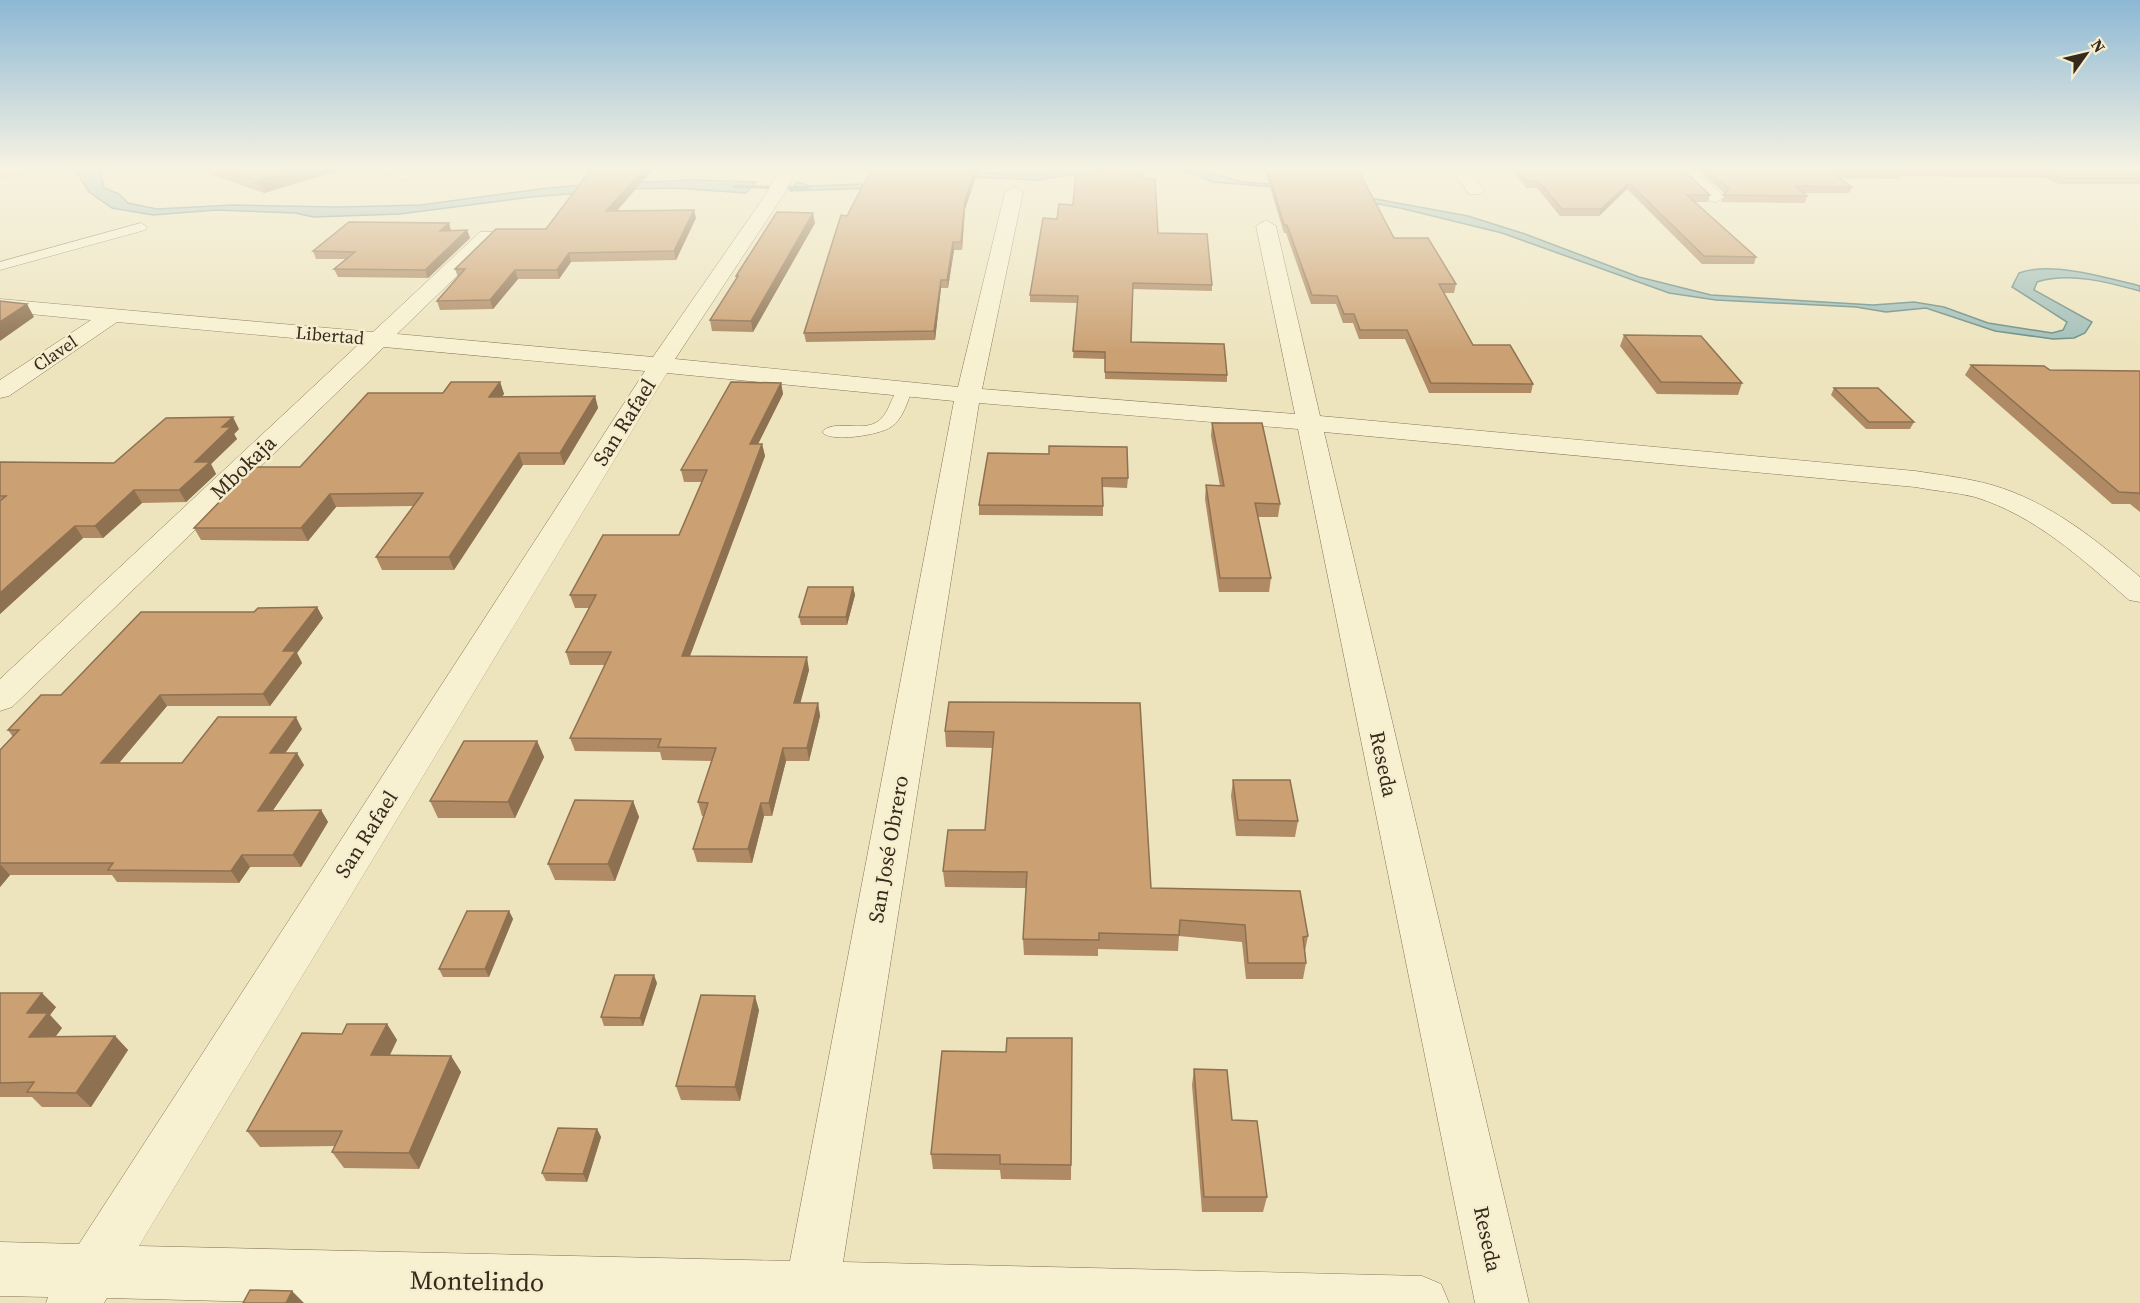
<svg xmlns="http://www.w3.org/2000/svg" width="2140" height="1303" font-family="'Source Serif 4',serif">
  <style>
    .water { fill: #a2bfb9; stroke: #698c87; stroke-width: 1.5 }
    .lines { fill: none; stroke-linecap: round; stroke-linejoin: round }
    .stream { fill: #698c87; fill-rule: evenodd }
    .service-casing { stroke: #857457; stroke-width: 1 }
    .minor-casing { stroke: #857457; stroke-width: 1 }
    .primary-casing { stroke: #53422c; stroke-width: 1 }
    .service { fill: #f8f1d1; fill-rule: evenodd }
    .minor { fill: #f8f1d1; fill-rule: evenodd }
    .primary { fill: #f1de95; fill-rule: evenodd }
    .wall { fill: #af8a64 }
    .shaded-wall { fill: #8e7151 }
    .building { fill: #cba174; stroke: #8e7151; stroke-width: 1.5 }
    .labels { text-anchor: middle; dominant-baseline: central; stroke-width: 5; stroke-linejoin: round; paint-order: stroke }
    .far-street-label { font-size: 18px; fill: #352a1c; stroke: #f5edce }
    .street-label { font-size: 21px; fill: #352a1c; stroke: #f5edce }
    .near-street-label { font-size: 26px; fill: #352a1c; stroke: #f5edce }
  </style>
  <rect width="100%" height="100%" fill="#ede4be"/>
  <g class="water">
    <polygon points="74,168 100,168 104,188 119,194 128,203 157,209 233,205 339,207 421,205 548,188 595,184 693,180 756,182 746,193 674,188 630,189 531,197 400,214 313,217 295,213 216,210 153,215 112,208 89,192"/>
    <polygon points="1086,168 1115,168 1037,180 973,177 875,188 790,191 797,182 809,186 864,184 973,173 1040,174"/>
    <path d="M 1177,168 L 1193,168 L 1242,182 L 1305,186 L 1468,216 L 1525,234 L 1639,277 L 1711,295 L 1873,305 L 1914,302 L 1944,307 L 1988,323 L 2052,333 L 2063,330 L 2067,322 L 2012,287 L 2019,273 C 2051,261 2108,278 2140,286 L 2140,291 C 2107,282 2070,272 2037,282 L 2034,290 L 2092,322 L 2085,333 L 2074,338 L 2053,339 L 1995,331 L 1926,308 L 1886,312 L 1856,307 L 1716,300 L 1669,293 L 1502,233 L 1400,208 L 1296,189 L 1213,182 Z"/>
  </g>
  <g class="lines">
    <polygon class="stream" points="733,185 807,186 810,188 807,190 735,188 733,187"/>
    <g class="service-casing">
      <g id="service">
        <polygon points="141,223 147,227 145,230 0,270 0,262"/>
        <path d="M 904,385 L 912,390 C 907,403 903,419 891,427 C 880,435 830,443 822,432 C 832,420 858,430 873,424 C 892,417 890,389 904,385 Z"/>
      </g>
    </g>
    <g class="minor-casing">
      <g id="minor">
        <path d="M 375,168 C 388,168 406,165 416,175 L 407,180 L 377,172 Z"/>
        <path d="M 780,168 L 798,168 L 784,194 L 675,359 L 958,387 L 1005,192 L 1014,187 L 1023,192 L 982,389 L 1295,414 L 1256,226 L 1266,220 L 1276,226 L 1320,416 L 1915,471 C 1941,475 1967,478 1992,485 C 2050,502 2095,539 2140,577 L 2140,602 L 2129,600 C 2082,559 2036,516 1975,497 C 1956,492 1935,491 1915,487 L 1324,432 L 1529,1303 L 1475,1303 L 1298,429 L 979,403 L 843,1262 L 1422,1276 L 1441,1284 L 1449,1303 L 302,1303 L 107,1298 L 104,1303 L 46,1303 L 48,1297 L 0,1296 L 0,1242 L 79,1244 L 645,371 L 384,347 L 12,707 L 0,711 L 0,679 L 359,344 L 117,322 L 9,396 L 0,398 L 0,380 L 91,320 L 0,311 L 0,299 L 373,332 L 480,232 L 494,232 L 497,236 L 494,240 L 397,334 L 653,357 L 766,194 ZM 667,373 L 954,401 L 790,1261 L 139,1246 Z"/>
        <polygon points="1450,168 1467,168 1484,190 1481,194 1469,194"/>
        <polygon points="1675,168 1693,168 1725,197 1716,202 1710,201"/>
      </g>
    </g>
    <g class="primary-casing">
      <polygon id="primary" points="0,168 28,168 26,172 0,178"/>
    </g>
    <use href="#service" class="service"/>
    <use href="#minor" class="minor"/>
    <use href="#primary" class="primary"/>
  </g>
  <g class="wall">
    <polygon points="193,168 348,168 264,193"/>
    <polygon points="586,168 654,168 616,211 696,218 676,260 571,262 559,279 518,279 493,309 440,310 437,301 458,277 455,269 546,229 591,170 586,170"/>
    <polygon points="872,168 979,168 965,209 962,250 954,250 948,288 941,288 935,340 806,342 804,333 847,216"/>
    <polygon points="1264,168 1357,168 1394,238 1456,284 1454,293 1444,293 1473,345 1533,384 1531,393 1429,393 1405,339 1359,339 1353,323 1343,323 1336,304 1311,304 1286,233 1284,233"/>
    <polygon points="1510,168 1681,168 1710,195 1708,202 1695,202 1756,257 1754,264 1702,264 1627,189 1599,216 1560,216 1537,188 1526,188"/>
    <polygon points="1696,168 2140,168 2140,184 2058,184 2047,178 1901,176 1900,179 1840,178 1852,187 1849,193 1804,193 1807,196 1805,203 1721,202 1725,194"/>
    <polygon points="815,223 753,332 712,331 710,320 736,279 736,276"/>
    <polygon points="467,230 470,238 428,278 338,277 334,269 346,259 316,259 313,251 451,231"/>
    <polygon points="1158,233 1212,285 1212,291 1132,289 1131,342 1227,375 1227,382 1105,379 1105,359 1073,358 1077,303 1030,302 1030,295"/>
    <polygon points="1624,335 1742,383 1738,395 1657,394 1620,346"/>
    <polygon points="1971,365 2050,370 2140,371 2140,512 2130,504 2112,504 1965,375"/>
    <polygon points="500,382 504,394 502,397 595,396 598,408 564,465 523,465 454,570 382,570 376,557 414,506 336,507 308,541 201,540 194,528 225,497 220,489 240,481 300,467 443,393"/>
    <polygon points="781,383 783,394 758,444 762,444 765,456 690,656 809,670 800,703 818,703 820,716 809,761 786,761 772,816 764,816 752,863 697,862 693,849 704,816 702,816 698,802 712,761 662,760 660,752 575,751 570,738 605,665 570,665 566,652 589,608 575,608 570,595 679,535 702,482 684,482 681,470"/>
    <polygon points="1834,388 1914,422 1910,429 1866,429 1831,395"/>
    <polygon points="1212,423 1280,504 1278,517 1258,517 1271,578 1269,592 1219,592 1205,499 1206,485 1220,486 1211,436"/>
    <polygon points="239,429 234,434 237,439 211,464 216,474 186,502 142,503 103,538 83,538 0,614 0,462 114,463"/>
    <polygon points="988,453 1128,478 1127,488 1103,487 1103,516 979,515 979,505"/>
    <polygon points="853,587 855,595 847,625 801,625 799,617"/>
    <polygon points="317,607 323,618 297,653 302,663 270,706 167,706 119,763 182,763 302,729 285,753 304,765 273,810 321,810 328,822 301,867 250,867 239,883 117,882 112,875 10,875 0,887 0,750 13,737 8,730 61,695 254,612"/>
    <polygon points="1140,703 1151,888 1308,936 1305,951 1306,963 1303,979 1246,979 1242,942 1179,936 1178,951 1098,949 1098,956 1024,955 1023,939 1026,888 945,887 943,871 985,830 993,748 946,747 945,731"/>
    <polygon points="537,741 544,757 515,818 438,818 430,801"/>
    <polygon points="1233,780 1298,821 1295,837 1236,836 1231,796"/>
    <polygon points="633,801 639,817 615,881 555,880 548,864"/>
    <polygon points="509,911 513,919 489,977 443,977 439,969"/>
    <polygon points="657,983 643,1026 604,1026 601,1017"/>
    <polygon points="0,993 56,1007 50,1015 62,1028 55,1037 115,1036 128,1050 91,1107 42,1107 32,1097 0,1097"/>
    <polygon points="759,1010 740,1101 681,1100 676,1086"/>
    <polygon points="387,1024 397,1040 390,1055 451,1056 461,1072 419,1169 344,1168 332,1152 335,1146 260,1147 247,1131 342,1034"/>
    <polygon points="1072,1038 1071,1180 1001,1179 1000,1170 933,1169 931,1154 1006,1052"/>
    <polygon points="1194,1069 1267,1197 1263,1212 1202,1212 1192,1085"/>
    <polygon points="597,1129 601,1137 587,1182 546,1181 542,1173"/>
  </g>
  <g class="shaded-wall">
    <polygon points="302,168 348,168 264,193 258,181"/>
    <polygon points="645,168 654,168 609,220 606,211"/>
    <polygon points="976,168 979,168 965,209 962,250 961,242 965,201"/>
    <polygon points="1629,183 1627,189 1599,216 1601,209"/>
    <polygon points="694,210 696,218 676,260 674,251"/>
    <polygon points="813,213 815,223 753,332 751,321"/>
    <polygon points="449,223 451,231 440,231"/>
    <polygon points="467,230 470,238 428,278 425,270"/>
    <polygon points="953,242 954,250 948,288 947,280"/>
    <polygon points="569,253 571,262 559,279 557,270"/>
    <polygon points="515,270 518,279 493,309 490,300"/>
    <polygon points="941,280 941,288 935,340 934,331"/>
    <polygon points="27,304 34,317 0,341 0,322"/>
    <polygon points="500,382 504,394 493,408 489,397"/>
    <polygon points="781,383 783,394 752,456 750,444"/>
    <polygon points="595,396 598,408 564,465 560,453"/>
    <polygon points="233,417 239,429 234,434 237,439 211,464 216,474 186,502 179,490 195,462 222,427"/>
    <polygon points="762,444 765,456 685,669 682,656"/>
    <polygon points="519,453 523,465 454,570 449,557"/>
    <polygon points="236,474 243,487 236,485"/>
    <polygon points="134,490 142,503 103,538 95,526"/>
    <polygon points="330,494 336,507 308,541 301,528"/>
    <polygon points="75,526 83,538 0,614 0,593"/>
    <polygon points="853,587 855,595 847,625 846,617"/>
    <polygon points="317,607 323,618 297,653 302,663 270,706 263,694 283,651"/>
    <polygon points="807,657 809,670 797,716 794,703"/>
    <polygon points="160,695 167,706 109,775 101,763"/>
    <polygon points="818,703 820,716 809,761 807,748"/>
    <polygon points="296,717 302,729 277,765 270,753"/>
    <polygon points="537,741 544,757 515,818 508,802"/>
    <polygon points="783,748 786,761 772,816 769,803"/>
    <polygon points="297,753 304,765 265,822 258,811"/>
    <polygon points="633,801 639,817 615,881 608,864"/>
    <polygon points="761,803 764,816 752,863 748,849"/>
    <polygon points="321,810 328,822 301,867 293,855"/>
    <polygon points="242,855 250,867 239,883 231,871"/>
    <polygon points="0,864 10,875 0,887"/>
    <polygon points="509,911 513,919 489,977 485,969"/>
    <polygon points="654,975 657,983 643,1026 640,1018"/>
    <polygon points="42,993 56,1007 50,1015 62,1028 44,1052 29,1037 27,1013"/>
    <polygon points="755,996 759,1010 740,1101 735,1087"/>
    <polygon points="387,1024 397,1040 382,1071 371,1055"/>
    <polygon points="115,1036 128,1050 91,1107 76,1093"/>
    <polygon points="451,1056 461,1072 419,1169 409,1153"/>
    <polygon points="597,1129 601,1137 587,1182 583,1174"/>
    <polygon points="292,1291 304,1303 286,1303"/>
  </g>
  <g class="building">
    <polygon points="222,168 302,168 258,181"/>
    <polygon points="592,168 645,168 606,211 694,210 674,251 569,253 557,270 515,270 490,300 437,301 465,269 455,269 496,229 546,229"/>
    <polygon points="872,168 976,168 965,201 961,242 953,242 947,280 941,280 934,331 804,333 841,215 847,216"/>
    <polygon points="1137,168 1145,179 1155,179 1158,233 1207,234 1212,285 1133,283 1131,342 1224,344 1227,375 1105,372 1105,352 1073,351 1078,296 1030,295 1043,218 1057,219 1059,204 1073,205 1076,173"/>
    <polygon points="1267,168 1357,168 1394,238 1428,238 1456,284 1439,284 1473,345 1510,345 1533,384 1431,383 1407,330 1360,330 1354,314 1344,314 1337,296 1312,295 1287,225 1284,225"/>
    <polygon points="1516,168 1681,168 1710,195 1687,195 1756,257 1704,256 1629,183 1601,209 1562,209 1538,181 1527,181"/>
    <polygon points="1706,168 2140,168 2140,178 2062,178 2050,171 1898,169 1903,172 1831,172 1852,187 1795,186 1807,196 1723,195 1729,189"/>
    <polygon points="777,212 813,213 751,321 710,320 738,276 736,276"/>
    <polygon points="349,222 449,223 440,231 467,230 425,270 334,269 355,252 313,251"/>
    <polygon points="0,301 27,304 0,322"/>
    <polygon points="1624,335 1701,336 1742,383 1661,382"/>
    <polygon points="1971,365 2044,366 2050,370 2140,371 2140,494 2138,493 2119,492"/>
    <polygon points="451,382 500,382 489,397 595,396 560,453 519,453 449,557 376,557 423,493 330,494 301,528 194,528 232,489 220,489 236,474 236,485 254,467 300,467 368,393 443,393"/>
    <polygon points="731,382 781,383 750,444 762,444 682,656 807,657 794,703 818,703 807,748 783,748 769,803 761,803 748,849 693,849 708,803 698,802 716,748 658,747 661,739 570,738 611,652 566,652 596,595 570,595 603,535 679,535 707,470 681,470"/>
    <polygon points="1834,388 1878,388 1914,422 1869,422"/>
    <polygon points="233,417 222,427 231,427 195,462 210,462 179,490 134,490 95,526 75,526 0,593 0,501 6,496 0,496 0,462 114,463 166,418"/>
    <polygon points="1212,423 1262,423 1280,504 1255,503 1271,578 1220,578 1206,485 1224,486"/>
    <polygon points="1049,446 1127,447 1128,478 1102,478 1103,506 979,505 988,453 1049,454"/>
    <polygon points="808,587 853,587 846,617 799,617"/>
    <polygon points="317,607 283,651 296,651 263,694 160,695 101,763 182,763 218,717 296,717 270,753 297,753 258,811 321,810 293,855 242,855 231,871 108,870 113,863 0,863 0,750 19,730 8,730 41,695 61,695 141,612 254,612 258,608"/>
    <polygon points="949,702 1140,703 1151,888 1300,891 1308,936 1303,937 1306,963 1248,963 1245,925 1180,920 1179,935 1099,933 1099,940 1023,939 1027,872 943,871 948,830 985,830 994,732 945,731"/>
    <polygon points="464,741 537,741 508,802 430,801"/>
    <polygon points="1233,780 1290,780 1298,821 1238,820"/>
    <polygon points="575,800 633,801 608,864 548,864"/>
    <polygon points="467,911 509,911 485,969 439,969"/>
    <polygon points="615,975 654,975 640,1018 601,1017"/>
    <polygon points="0,993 42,993 27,1013 48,1013 29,1037 115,1036 76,1093 27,1092 34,1082 0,1083"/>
    <polygon points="701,995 755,996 735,1087 676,1086"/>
    <polygon points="347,1024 387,1024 371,1055 451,1056 409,1153 332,1152 342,1131 247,1131 302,1033 342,1034"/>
    <polygon points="1007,1038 1072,1038 1071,1165 1000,1164 1000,1155 931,1154 942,1051 1006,1052"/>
    <polygon points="1194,1069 1227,1070 1232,1120 1257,1121 1267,1197 1204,1197"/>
    <polygon points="558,1128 597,1129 583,1174 542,1173"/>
    <polygon points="250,1290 292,1291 286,1303 243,1303"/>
  </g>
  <linearGradient id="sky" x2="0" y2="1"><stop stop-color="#8cb8d5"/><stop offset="0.48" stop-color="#f7f3e2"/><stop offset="1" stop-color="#f7f3e2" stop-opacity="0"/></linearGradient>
  <rect width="2140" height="351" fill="url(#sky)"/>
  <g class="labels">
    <g class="far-street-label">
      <text transform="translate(330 335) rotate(5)">Libertad</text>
      <text transform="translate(55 353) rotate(-34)">Clavel</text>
    </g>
    <g class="street-label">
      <text transform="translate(624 422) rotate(-58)">San Rafael</text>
      <text transform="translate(243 467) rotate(-44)">Mbokaja</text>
      <text transform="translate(1384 764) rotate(78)">Reseda</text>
      <text transform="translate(366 834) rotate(-58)">San Rafael</text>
      <text transform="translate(888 849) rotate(-80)">San José Obrero</text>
      <text transform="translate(1488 1239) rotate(78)">Reseda</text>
    </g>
    <g class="near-street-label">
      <text transform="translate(477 1281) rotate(1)">Montelindo</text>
    </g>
  </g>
  <g transform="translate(2086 54) rotate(56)" stroke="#f5edce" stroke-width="4.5" paint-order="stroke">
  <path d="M0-4.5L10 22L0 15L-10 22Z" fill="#352a1c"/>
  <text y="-9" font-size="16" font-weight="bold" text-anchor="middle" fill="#352a1c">N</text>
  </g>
</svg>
